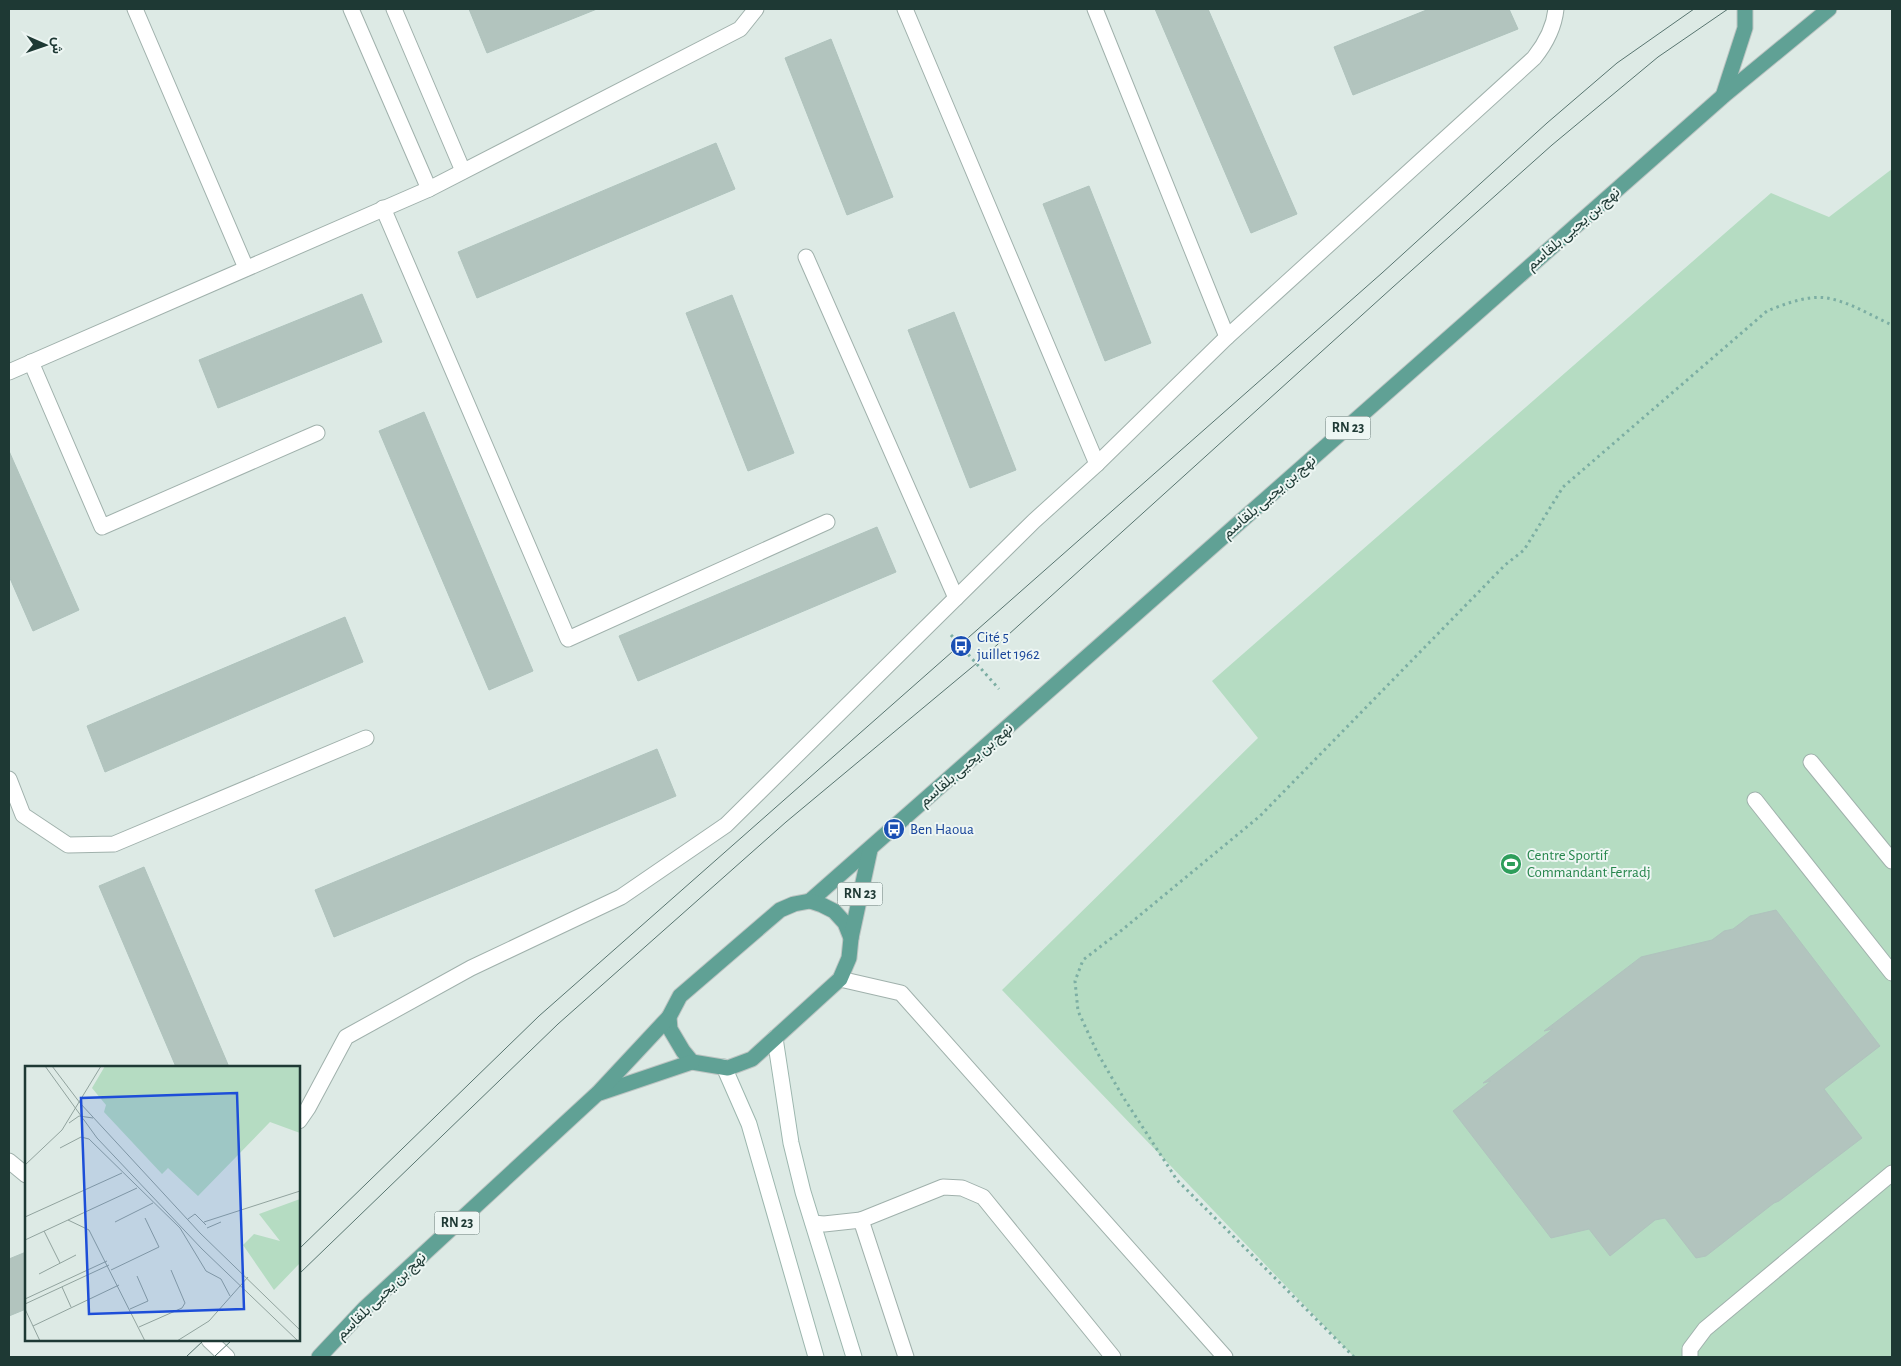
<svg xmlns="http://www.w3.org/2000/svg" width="1901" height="1366" font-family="'Alegreya Sans',Vazirmatn,sans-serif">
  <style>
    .green { fill: #b5dcc2 }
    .building { fill: #b2c4be; stroke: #afc3bd }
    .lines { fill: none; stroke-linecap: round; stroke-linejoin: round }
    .lane-casing { stroke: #a0b1ac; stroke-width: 17 }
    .street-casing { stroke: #a0b1ac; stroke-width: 17 }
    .secondary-casing { stroke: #9cb6ae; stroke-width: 17 }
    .primary-casing { stroke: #bcc4c2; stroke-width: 17 }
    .path { stroke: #7caea3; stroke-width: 3; stroke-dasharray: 2.5 4; stroke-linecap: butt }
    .lane { stroke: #fff; stroke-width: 15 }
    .street { stroke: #fff; stroke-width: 15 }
    .secondary { stroke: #fff; stroke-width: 15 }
    .primary { stroke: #60a195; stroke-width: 15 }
    .tram { stroke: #587570; stroke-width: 1 }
    .labels { text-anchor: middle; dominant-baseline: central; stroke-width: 4; stroke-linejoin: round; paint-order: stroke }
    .shield { fill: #edf6f3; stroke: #5c726d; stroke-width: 1 }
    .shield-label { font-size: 14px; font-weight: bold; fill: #1e3934 }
    .street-label { font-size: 15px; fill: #1e3934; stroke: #edf6f3 }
    .transit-label { font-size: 15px; fill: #164399; stroke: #edf6f3; text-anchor: start }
    .leisure-label { font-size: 15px; fill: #27864d; stroke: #edf6f3; text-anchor: start }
    .inset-road { fill: none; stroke: #91a39e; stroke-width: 1 }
    .view { fill: #1d4ed8; fill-opacity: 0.15; stroke: #1d4ed8; stroke-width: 2.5 }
    .inset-edge { fill: none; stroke: #1e3934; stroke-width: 2.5 }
  </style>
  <rect width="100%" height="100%" fill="#ddeae5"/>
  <polygon class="green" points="1892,169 1892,1357 1354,1357 1002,990 1258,738 1212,681 1771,193 1829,217"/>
  <g class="building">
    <polygon points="469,9 597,9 487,53"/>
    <polygon points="1155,9 1208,9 1297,214 1251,233"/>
    <polygon points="1429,9 1509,9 1518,29 1353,95 1334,47"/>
    <polygon points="831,39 893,197 847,215 785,58"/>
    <polygon points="716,143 735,189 477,298 458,252"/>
    <polygon points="1089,186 1151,343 1105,361 1043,204"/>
    <polygon points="362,294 382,342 218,408 199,360"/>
    <polygon points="732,295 794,453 748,471 686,313"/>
    <polygon points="954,312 1016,470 970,488 908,330"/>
    <polygon points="424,412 533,671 489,690 379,431"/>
    <polygon points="9,451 79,610 33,631 9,576"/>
    <polygon points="877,527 896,572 638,681 619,636"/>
    <polygon points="345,617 363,662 105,772 87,726"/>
    <polygon points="657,749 676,796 334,937 315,890"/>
    <polygon points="144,867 229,1067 176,1067 99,886"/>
    <polygon points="1776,910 1880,1046 1824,1089 1862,1138 1779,1201 1774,1203 1706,1256 1696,1258 1665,1218 1655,1220 1610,1256 1589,1229 1551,1238 1453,1111 1491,1081 1483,1083 1553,1029 1544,1031 1641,957 1712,940 1724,931 1733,929 1750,916"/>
    <polygon points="26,1252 26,1309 9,1316 9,1259"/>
  </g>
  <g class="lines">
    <g class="lane-casing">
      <g id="lane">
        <polyline points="1811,762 1892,861"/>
        <polyline points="1755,800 1892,973"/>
        <polyline points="840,979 901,993 1225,1357"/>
        <polyline points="861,1220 943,1187 962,1188 983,1197 1113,1357"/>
        <polyline points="813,1223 824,1224 861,1220 906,1357"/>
        <polyline points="1690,1357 1690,1349 1705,1329 1892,1173"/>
      </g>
    </g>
    <g class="street-casing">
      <g id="street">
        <polyline points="135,9 246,268"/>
        <polyline points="351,9 429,189"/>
        <polyline points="394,9 463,171"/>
        <polyline points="905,9 1097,464"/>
        <polyline points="1095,9 1227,337"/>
        <polyline points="383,208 568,639 827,522"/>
        <polyline points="806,257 956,598"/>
        <polyline points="31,362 102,527 317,433"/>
        <polyline points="9,372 429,189 740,29 756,9"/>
        <polyline points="9,779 23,815 68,845 114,844 366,738"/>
        <path d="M 299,1121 L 308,1108 L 346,1037 L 471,968 L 621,897 L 726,825 L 1034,521 L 1097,464 L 1227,337 L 1534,58 C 1546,43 1554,28 1556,9"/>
        <polyline points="9,1161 26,1175"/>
        <polyline points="209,1340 227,1357"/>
      </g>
    </g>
    <g class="secondary-casing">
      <g id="secondary">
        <polyline points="775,1038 791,1143 803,1192 854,1357"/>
        <polyline points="724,1067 749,1124 816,1357"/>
      </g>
    </g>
    <g class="primary-casing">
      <g id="primary">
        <polyline points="1723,96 1745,28 1745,9"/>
        <polyline points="810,901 1722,97 1829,9"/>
        <polygon points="810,901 822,905 834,911 845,923 851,938 849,958 840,979 752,1059 728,1068 692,1062 683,1051 670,1029 669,1017 680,996 780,910 794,904"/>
        <polyline points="851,938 870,850"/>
        <polyline points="600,1093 692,1062"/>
        <polyline points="319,1357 365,1308 598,1093 669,1017"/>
      </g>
    </g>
    <g class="path">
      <polyline points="951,635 999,689"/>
      <path d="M 1354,1357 L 1177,1180 L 1123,1097 L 1097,1052 L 1078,1011 L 1075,981 L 1083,960 L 1122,930 L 1260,816 L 1505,565 L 1524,550 L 1563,487 L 1767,311 C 1785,304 1807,295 1827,298 C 1850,302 1872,316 1892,325"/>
    </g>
    <use href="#lane" class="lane"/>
    <use href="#street" class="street"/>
    <use href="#secondary" class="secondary"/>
    <use href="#primary" class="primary"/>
    <g class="tram">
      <polyline points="299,1249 539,1016 1382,273 1547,123 1617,63 1694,9"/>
      <polyline points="299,1274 558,1024 786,822 977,663 1393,287 1552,145 1658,57 1728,9"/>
      <polyline points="186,1357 204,1340"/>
      <polyline points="214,1357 232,1340"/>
    </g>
  </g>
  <defs>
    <g id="bus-disc" transform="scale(1.125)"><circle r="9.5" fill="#1a4fb4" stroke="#edf6f3"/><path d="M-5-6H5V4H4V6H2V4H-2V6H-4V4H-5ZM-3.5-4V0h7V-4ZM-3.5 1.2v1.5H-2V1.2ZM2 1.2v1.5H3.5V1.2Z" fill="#fff"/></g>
    <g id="stadium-disc" transform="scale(1.125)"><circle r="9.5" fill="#2e9e5b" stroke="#edf6f3"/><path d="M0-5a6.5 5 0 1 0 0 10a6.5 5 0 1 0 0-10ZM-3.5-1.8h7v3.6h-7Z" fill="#fff"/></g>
  </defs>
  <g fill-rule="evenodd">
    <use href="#bus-disc" x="961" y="646"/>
    <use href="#bus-disc" x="894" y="829"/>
    <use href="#stadium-disc" x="1511" y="864"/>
  </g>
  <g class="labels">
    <g class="shield">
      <rect x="1325.5" y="416.5" width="45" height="23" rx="4"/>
      <rect x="837.5" y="882.5" width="45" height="23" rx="4"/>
      <rect x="434.5" y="1211.5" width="45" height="23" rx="4"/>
    </g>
    <g class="shield-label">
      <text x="1348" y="428">RN 23</text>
      <text x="860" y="894">RN 23</text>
      <text x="457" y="1223">RN 23</text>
    </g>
    <g class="street-label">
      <text transform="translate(1573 229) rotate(-41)">نهج بن يحيى بلقاسم</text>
      <text transform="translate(1269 497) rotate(-41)">نهج بن يحيى بلقاسم</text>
      <text transform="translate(966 765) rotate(-41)">نهج بن يحيى بلقاسم</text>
      <text transform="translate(381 1296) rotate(-44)">نهج بن يحيى بلقاسم</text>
    </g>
    <g class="transit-label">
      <text x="977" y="637">Cité 5<tspan x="977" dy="17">juillet 1962</tspan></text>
      <text x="910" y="829">Ben Haoua</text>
    </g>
    <g class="leisure-label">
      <text x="1527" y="855">Centre Sportif<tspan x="1527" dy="17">Commandant Ferradj</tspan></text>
    </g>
  </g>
  <g transform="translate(25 1066)">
    <rect width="275" height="275" fill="#ddeae5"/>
    <path d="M 80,0 L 275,0 L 275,67 L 245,56 L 173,130 L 143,102 L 137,108 L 79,46 L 81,39 L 67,22 ZM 275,133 L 275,197 L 249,224 L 218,179 L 229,168 L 255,175 L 234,148 Z" fill="#b5dcc2"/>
    <path class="inset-road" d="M 20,0 L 72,72 L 177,183 L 273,275M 27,0 L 55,37 L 175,167 L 275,264M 44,57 L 54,50 L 68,52M 35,82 L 56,71 L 64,73 L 155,162 L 181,205 L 196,213 L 205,230M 0,99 L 37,64 L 76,0M 0,151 L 97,107M 163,153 L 170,148 L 181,159M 43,154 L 112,122M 90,156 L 128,137M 179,156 L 275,125M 182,162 L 196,156M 19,165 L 35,197M 0,174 L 43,154 L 64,164 L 120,275M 86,204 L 134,181 L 120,152M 14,208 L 51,189M 37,221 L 46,241M 0,233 L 82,195M 0,238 L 84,199M 0,243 L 15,275M 105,243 L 123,235 L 112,210M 8,260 L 94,219M 114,261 L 157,242 L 160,237 L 146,204M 152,275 L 184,255 L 223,211"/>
    <path class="view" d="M 212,27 L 219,243 L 64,248 L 56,32 Z"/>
    <rect width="275" height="275" class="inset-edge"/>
  </g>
  <rect width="1901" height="1366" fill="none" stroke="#1e3934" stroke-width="20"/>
  <g transform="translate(45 45) rotate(92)" stroke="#edf6f3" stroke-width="4" paint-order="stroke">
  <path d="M0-4L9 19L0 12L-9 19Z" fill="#1e3934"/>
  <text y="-8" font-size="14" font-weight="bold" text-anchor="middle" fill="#1e3934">ش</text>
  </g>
</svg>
